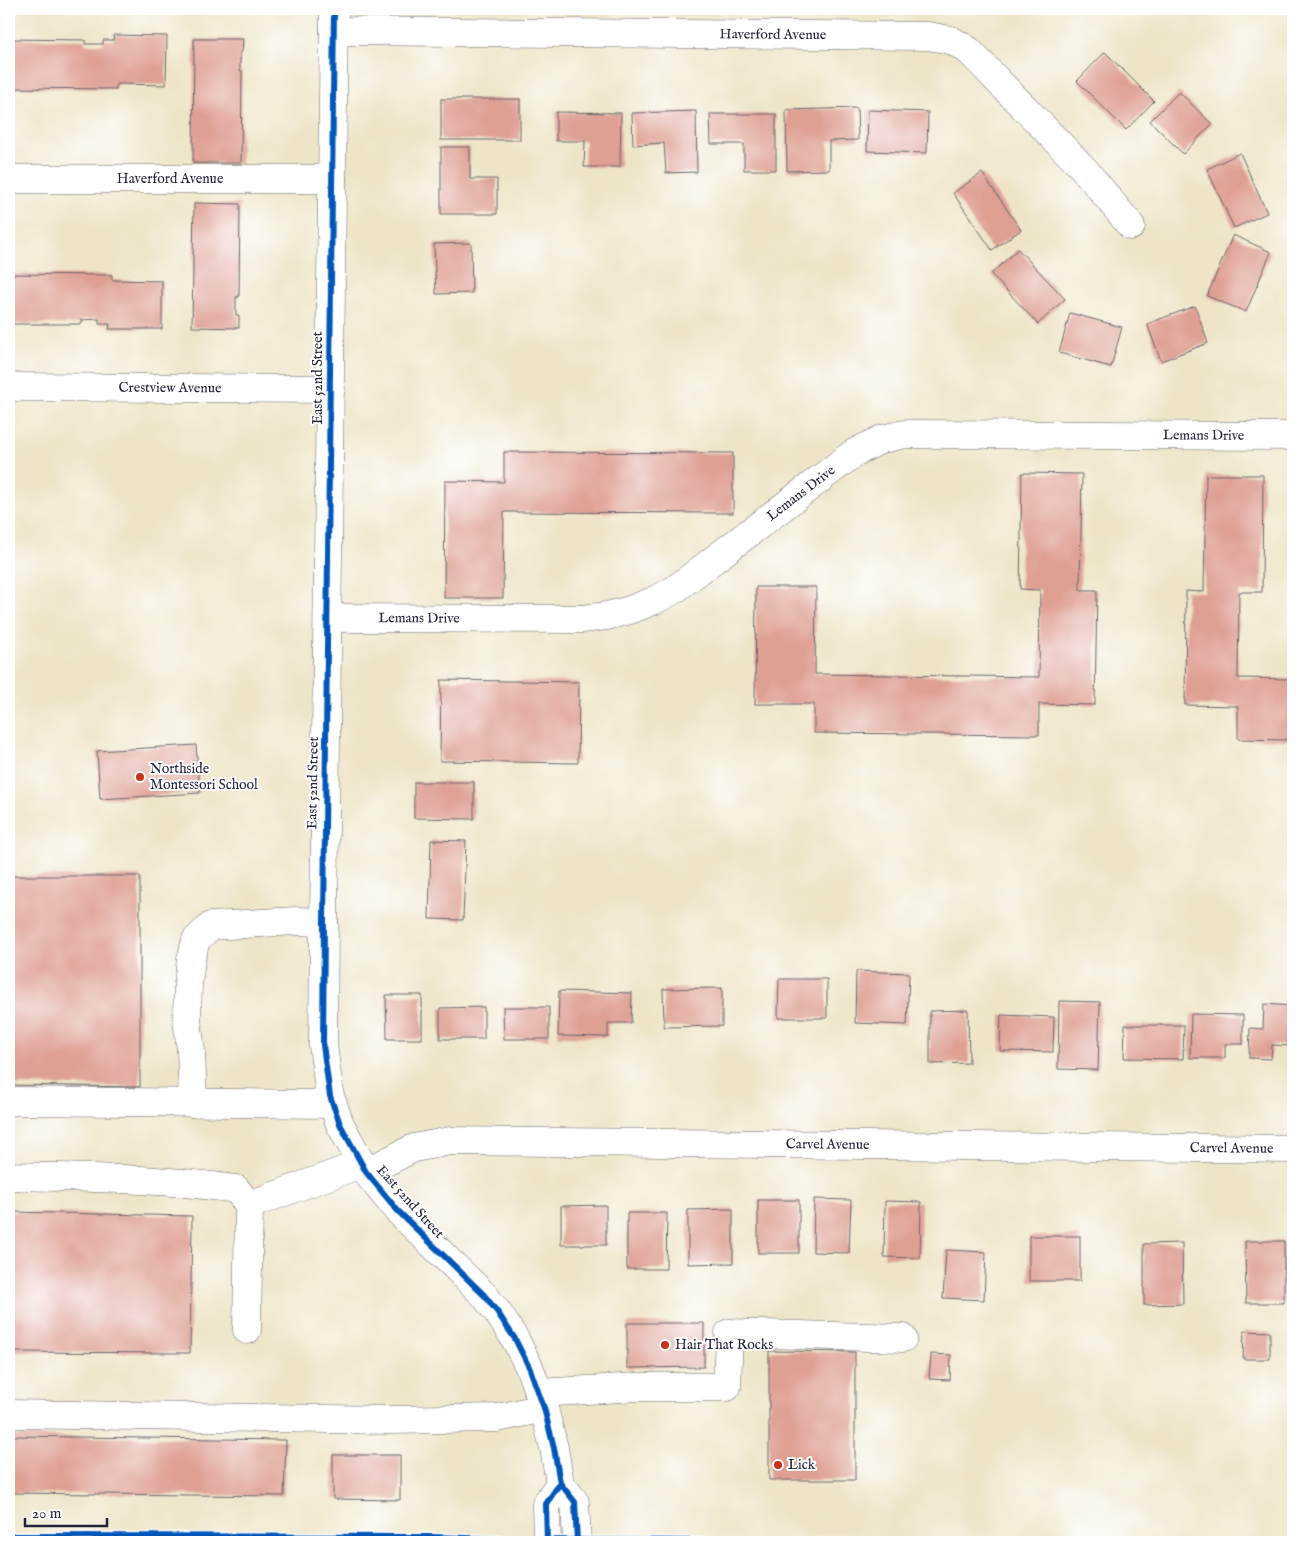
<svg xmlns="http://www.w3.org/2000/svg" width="1302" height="1551" font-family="'IM FELL English',serif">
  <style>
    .building { fill: #dfa094 }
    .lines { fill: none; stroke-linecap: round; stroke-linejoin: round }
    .minor-casing { stroke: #69666c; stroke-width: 29 }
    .minor { stroke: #fff; stroke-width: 28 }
    .cycleway-casing { stroke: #fff; stroke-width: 9 }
    .cycleway { stroke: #0057b8; stroke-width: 6 }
    .poi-dot { fill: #c8321e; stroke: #fff; stroke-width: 2 }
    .labels { text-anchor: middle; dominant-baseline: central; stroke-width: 4; stroke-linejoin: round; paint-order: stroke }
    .street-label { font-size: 14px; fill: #22223b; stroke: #fff }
    .poi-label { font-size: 14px; fill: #22223b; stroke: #fff; text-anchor: start }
  </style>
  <rect width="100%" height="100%" fill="#fff"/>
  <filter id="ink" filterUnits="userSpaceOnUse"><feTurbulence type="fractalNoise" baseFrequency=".02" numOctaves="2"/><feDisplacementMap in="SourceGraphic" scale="10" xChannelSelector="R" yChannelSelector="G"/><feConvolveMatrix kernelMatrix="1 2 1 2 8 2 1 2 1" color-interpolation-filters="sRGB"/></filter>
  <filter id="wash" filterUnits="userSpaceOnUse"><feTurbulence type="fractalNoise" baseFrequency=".0096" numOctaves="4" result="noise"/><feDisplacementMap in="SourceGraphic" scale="20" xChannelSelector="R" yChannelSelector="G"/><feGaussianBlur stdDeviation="1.12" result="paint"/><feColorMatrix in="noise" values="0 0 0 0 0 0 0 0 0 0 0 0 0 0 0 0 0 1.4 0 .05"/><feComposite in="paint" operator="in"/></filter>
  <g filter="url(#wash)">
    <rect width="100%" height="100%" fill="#eee5c8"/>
    <g id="blocks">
      <g class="building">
        <polygon points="113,35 167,36 166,85 116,84 116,89 9,88 9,39 85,40 85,44 103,44 103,40 114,40"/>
        <polygon points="194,39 243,39 242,52 240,52 240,71 242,71 241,163 193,163"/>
        <polygon points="1105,52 1154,101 1126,130 1077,81"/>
        <polygon points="1179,92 1212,124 1183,154 1150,121"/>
        <rect x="441" y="99" width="79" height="41"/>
        <polygon points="857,108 858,140 829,141 829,170 787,171 786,110"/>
        <polygon points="868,110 928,112 927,153 867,151"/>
        <polygon points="696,111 697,172 666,173 664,143 633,145 632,113"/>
        <polygon points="556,112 621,113 620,167 584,167 585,141 556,141"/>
        <polygon points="710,114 776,114 776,170 744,170 744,144 711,144"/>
        <polygon points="441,147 470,147 470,179 497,179 497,214 441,214"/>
        <polygon points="1240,153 1267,213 1234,228 1207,169"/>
        <polygon points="982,173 1021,230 992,250 953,193"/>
        <polygon points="194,203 240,204 239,297 236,297 236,315 239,315 239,328 192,327"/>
        <polygon points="1233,235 1271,252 1246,312 1207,296"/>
        <polygon points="471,243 472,293 436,294 434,244"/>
        <polygon points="1018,249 1065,299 1038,324 991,274"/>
        <polygon points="9,274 112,275 112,280 162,281 162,329 109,329 110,324 99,324 99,319 82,320 82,324 9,324"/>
        <polygon points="1195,306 1208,343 1161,361 1147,324"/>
        <polygon points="1070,313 1122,327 1111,367 1059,353"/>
        <polygon points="504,452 733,453 733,513 504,512 503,598 444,598 445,481 504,482"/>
        <polygon points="1022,473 1082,474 1080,590 1097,590 1095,705 1039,704 1039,735 814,733 814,704 755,704 756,587 816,587 815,674 1039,677 1040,590 1020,589"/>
        <polygon points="1206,475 1263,475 1262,592 1239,592 1238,678 1293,679 1293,740 1238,739 1238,706 1185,705 1186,591 1204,592"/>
        <polygon points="441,680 579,682 578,763 440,761"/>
        <polygon points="196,745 200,793 100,799 97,751"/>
        <polygon points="414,782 474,782 474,819 414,818"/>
        <polygon points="431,840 466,841 463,920 429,919"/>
        <polygon points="9,876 140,876 140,1087 9,1085"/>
        <polygon points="856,971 909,973 907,1025 855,1023"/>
        <polygon points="779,979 827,979 827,1018 778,1018"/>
        <polygon points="722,988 722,1026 664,1027 663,989"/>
        <polygon points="559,991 632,993 631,1023 608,1023 608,1037 558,1036"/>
        <polygon points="386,995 422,995 422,1039 387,1039"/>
        <polygon points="1059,1001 1100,1002 1098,1070 1058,1069"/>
        <polygon points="1264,1004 1293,1006 1293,1046 1272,1045 1271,1059 1249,1058 1250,1028 1263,1029"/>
        <polygon points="484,1007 484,1039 440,1039 440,1008"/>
        <polygon points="503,1007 549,1007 549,1039 504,1039"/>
        <polygon points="968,1010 969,1063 930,1064 930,1011"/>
        <polygon points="1191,1014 1243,1015 1243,1044 1225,1044 1225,1058 1190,1058"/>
        <polygon points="1001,1015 1054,1017 1053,1052 1000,1051"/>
        <polygon points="1125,1025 1184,1025 1183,1059 1124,1058"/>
        <polygon points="814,1199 851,1200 849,1253 813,1252"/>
        <rect x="758" y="1200" width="41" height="53"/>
        <polygon points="885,1201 921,1202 920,1258 884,1257"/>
        <polygon points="606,1205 606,1245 561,1245 561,1206"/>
        <polygon points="733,1209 733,1263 688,1264 688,1210"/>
        <polygon points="9,1212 192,1216 190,1353 9,1352"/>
        <polygon points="627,1213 667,1213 666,1269 627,1269"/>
        <rect x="1029" y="1236" width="51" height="45"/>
        <polygon points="1245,1241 1284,1241 1284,1303 1246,1303"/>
        <polygon points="1182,1243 1183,1304 1144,1305 1144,1244"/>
        <polygon points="946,1250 986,1252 984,1300 943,1298"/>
        <polygon points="627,1323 704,1323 704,1367 627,1368"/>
        <polygon points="1244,1331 1270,1332 1270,1359 1243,1359"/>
        <polygon points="769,1351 855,1352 855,1480 769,1480"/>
        <polygon points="931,1354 951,1355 950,1380 929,1379"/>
        <polygon points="9,1436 286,1440 284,1496 9,1493"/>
        <polygon points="333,1455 400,1455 400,1500 333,1499"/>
      </g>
    </g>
  </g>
  <g filter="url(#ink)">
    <use href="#blocks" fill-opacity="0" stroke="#69666c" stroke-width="1"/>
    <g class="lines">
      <g class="minor-casing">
        <g id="minor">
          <polyline points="334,9 324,922 323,1045 330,1096 340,1124 366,1172 398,1211 485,1296 498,1313 515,1339 530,1369 544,1408 554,1448 560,1483 575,1502 577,1542"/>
          <path id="s1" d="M 334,31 L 928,36 L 951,40 L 968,50 L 1084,169 L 1131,226"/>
          <path id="s2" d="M 9,179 L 332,179"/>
          <path id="s3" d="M 9,387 L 331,389"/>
          <path id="s4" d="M 329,618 L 582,619 L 607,616 L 630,610 L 653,601 L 674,590 L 854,453 L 882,439 L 905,434 L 1293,436"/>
          <polyline points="9,1101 333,1104"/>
          <polyline points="193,1103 191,1050 187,1020 188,984 191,959 196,940 211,926 297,921 324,922"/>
          <path id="s5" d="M 366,1172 L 414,1148 L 450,1141 L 1293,1149"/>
          <path d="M 9,1176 C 85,1178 161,1178 236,1189 L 249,1205 L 361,1164"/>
          <polyline points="247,1330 249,1205"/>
          <polyline points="539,1393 637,1387 727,1387 729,1333 903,1338"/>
          <polyline points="9,1414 392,1420 497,1418 544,1408"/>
          <polyline points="547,1542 546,1504 560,1483"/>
        </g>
      </g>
      <use href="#minor" class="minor"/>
      <g class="cycleway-casing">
        <g id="cycleway">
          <polyline points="334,9 324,922 323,1045 330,1096 340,1124 366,1172 398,1211 485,1296 498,1313 515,1339 530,1369 544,1408 554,1448 560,1483 575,1502 577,1542"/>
          <polyline points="9,1536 431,1537 536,1540 866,1542"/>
          <polyline points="547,1542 546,1504 560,1483"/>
        </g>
      </g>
      <use href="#cycleway" class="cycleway"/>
    </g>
  </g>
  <g class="poi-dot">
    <circle cx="140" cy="777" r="5"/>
    <circle cx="665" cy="1345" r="5"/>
    <circle cx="778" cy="1465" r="5"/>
  </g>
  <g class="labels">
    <g class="street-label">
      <text stroke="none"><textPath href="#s1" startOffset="439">Haverford Avenue</textPath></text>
      <text stroke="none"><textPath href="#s2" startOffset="161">Haverford Avenue</textPath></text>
      <text transform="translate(318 378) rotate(-90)">East 52nd Street</text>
      <text stroke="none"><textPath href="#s3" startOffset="161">Crestview Avenue</textPath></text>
      <text stroke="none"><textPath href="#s4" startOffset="930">Lemans Drive</textPath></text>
      <text stroke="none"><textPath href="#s4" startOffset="510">Lemans Drive</textPath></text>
      <text stroke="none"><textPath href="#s4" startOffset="90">Lemans Drive</textPath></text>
      <text transform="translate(313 783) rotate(-89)">East 52nd Street</text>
      <text stroke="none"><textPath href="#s5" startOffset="468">Carvel Avenue</textPath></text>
      <text stroke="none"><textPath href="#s5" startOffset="872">Carvel Avenue</textPath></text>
      <text transform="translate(410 1202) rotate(48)">East 52nd Street</text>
    </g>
    <g class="poi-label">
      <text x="150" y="769">Northside<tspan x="150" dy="16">Montessori School</tspan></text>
      <text x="675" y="1345">Hair That Rocks</text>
      <text x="788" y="1465">Lick</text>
    </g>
  </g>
  <rect width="1302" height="1551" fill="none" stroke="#fff" stroke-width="30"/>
  <path d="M25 1518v8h82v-8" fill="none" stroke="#22223b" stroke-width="2.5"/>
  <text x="32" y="1518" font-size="15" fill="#22223b" stroke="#ffffff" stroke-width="4" paint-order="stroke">20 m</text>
</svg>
